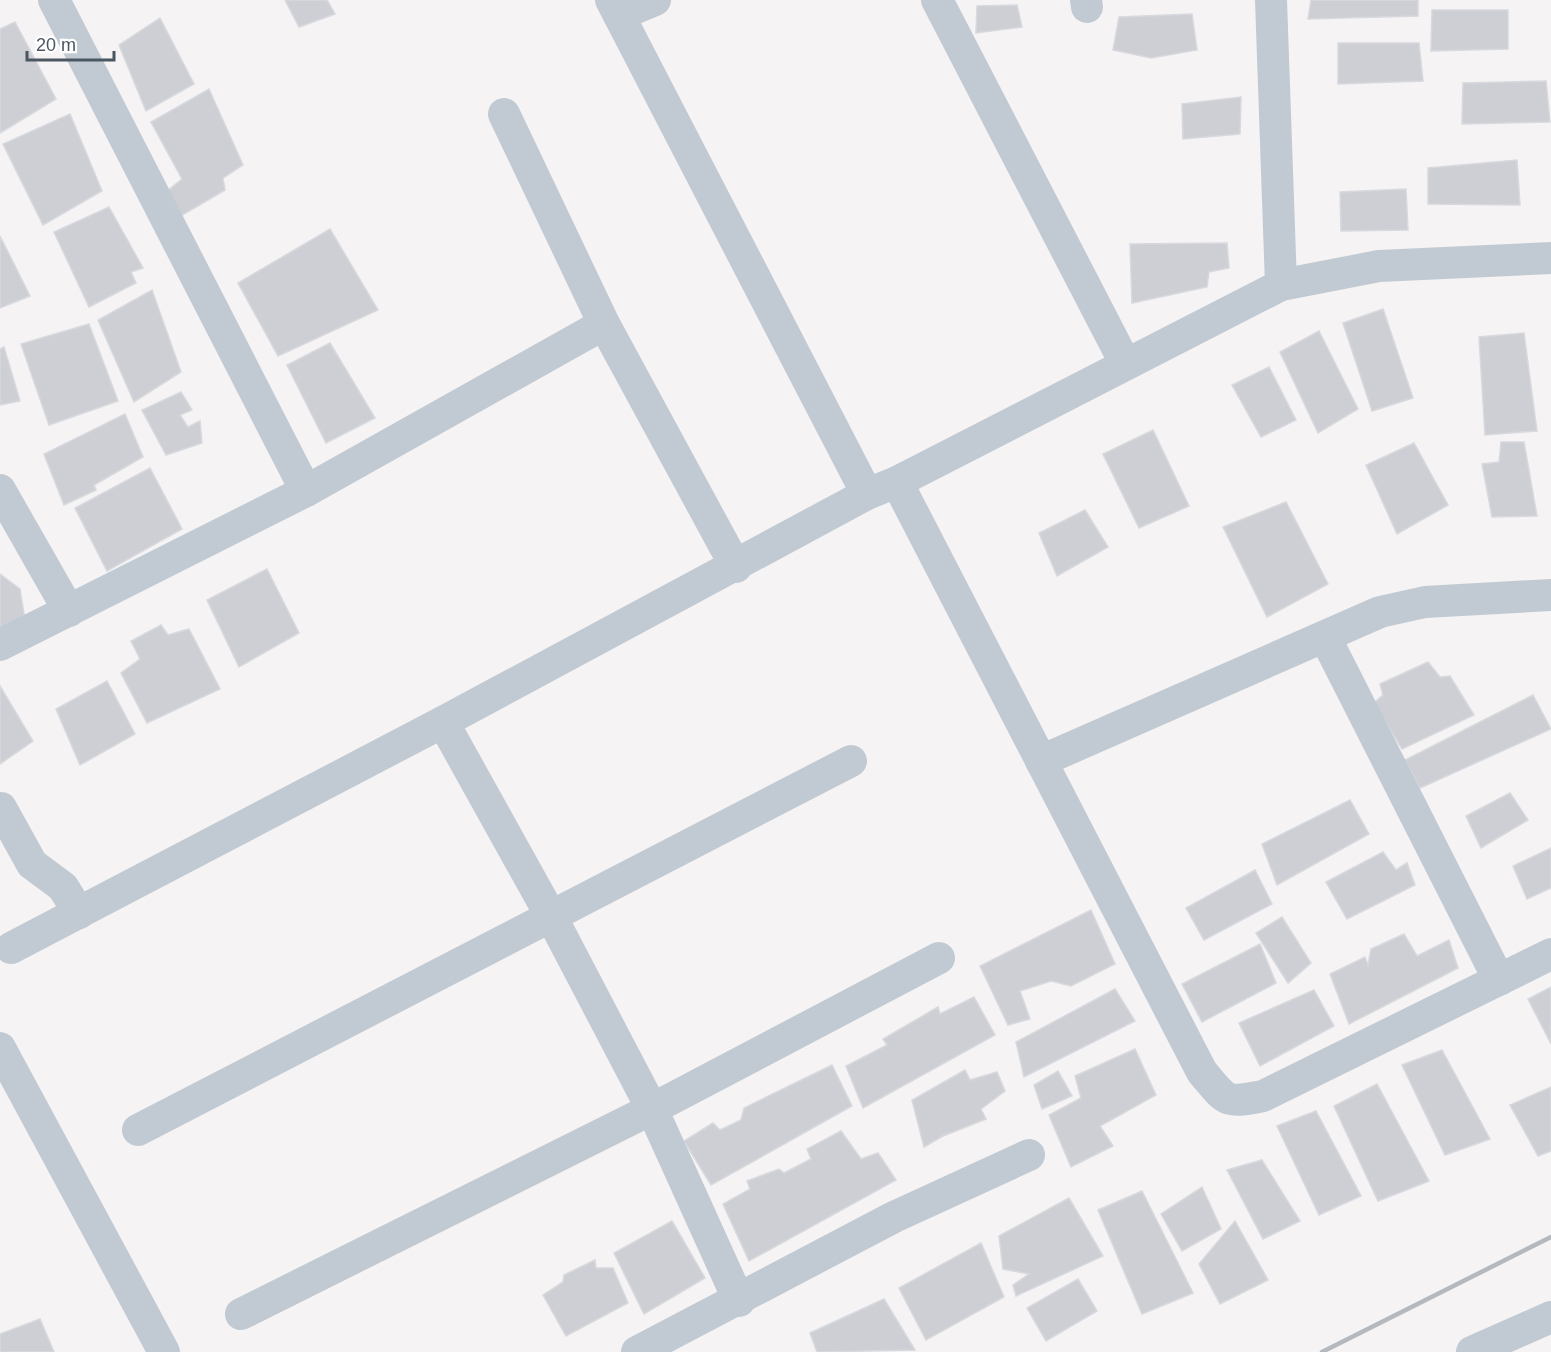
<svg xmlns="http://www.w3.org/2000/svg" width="1551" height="1352" font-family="Helvetica,sans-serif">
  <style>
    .building { fill: #cdcfd5; stroke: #d7d9de; stroke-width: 1.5 }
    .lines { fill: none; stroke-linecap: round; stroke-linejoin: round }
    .minor { stroke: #c1cad2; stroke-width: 32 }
    .rail { stroke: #b5b8bd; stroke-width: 4.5 }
  </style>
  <rect width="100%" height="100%" fill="#f5f3f3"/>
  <g class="building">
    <polygon points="285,0 327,0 335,14 299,27"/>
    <polygon points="1311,0 1418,0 1418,16 1308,19"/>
    <polygon points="1017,5 1022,27 976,33 977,6"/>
    <polygon points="1432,10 1508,10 1508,49 1431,51"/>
    <polygon points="1192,14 1197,50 1151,58 1113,50 1119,17"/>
    <polygon points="160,18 194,84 146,111 119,45"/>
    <polygon points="15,22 56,99 0,133 0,29"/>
    <polygon points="1338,43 1419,43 1423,81 1338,84"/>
    <polygon points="1546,81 1550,122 1462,124 1463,83"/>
    <polygon points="209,89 243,165 223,178 225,190 179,217 166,192 182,179 151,122"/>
    <polygon points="1241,97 1240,134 1183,139 1182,104"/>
    <polygon points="70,114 102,191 43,225 3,144"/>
    <polygon points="1517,160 1520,205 1428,204 1428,168"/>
    <polygon points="1406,189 1408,230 1341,231 1340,192"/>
    <polygon points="109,207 143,268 131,272 136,283 89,307 54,232"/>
    <polygon points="330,229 378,310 278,356 238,283"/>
    <polygon points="0,236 30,296 0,308"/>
    <polygon points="1227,243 1229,268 1209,272 1207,287 1132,303 1130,244"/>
    <polygon points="152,290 181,372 134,402 98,320"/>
    <polygon points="1383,309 1413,398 1372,411 1343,323"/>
    <polygon points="89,324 118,401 49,425 21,344"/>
    <polygon points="1319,331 1358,409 1318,433 1280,352"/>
    <polygon points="1524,333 1537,431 1485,435 1479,337"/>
    <polygon points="330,343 375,418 326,443 287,365"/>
    <polygon points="4,347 20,401 0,405 0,349"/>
    <polygon points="1269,367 1296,420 1261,437 1232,385"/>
    <polygon points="181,392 192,410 180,415 188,427 200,421 202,443 166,455 142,410"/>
    <polygon points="125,414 143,457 94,485 96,490 64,505 44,454"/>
    <polygon points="1153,430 1189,506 1139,528 1103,454"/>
    <polygon points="1501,442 1524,442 1537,516 1492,517 1482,464 1499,462"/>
    <polygon points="1414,443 1448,505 1397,534 1366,465"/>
    <polygon points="150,468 182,529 107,571 75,508"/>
    <polygon points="1286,502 1328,584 1267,617 1223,527"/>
    <polygon points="1085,510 1108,547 1057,576 1039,533"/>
    <polygon points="267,569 299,633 239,667 207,600"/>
    <polygon points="0,574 20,589 25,620 0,630"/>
    <polygon points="161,625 168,635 189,629 220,689 147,723 121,673 140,659 131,641"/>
    <polygon points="1428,662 1440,677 1450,676 1474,715 1402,749 1374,703 1383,695 1380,684"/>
    <polygon points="107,681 135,734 80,765 56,709"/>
    <polygon points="0,686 33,741 0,764"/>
    <polygon points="1533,695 1551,729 1420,788 1405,760"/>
    <polygon points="1510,793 1528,820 1481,848 1466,816"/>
    <polygon points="1350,800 1369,834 1277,885 1262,844"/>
    <polygon points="1551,848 1551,888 1527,899 1513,866"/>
    <polygon points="1383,852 1396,870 1407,863 1415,885 1347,919 1326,882"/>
    <polygon points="1255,870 1272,904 1204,940 1186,908"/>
    <polygon points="1091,910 1115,964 1071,986 1051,981 1020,991 1030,1019 1008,1025 980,966"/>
    <polygon points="1282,917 1311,963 1288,983 1256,933"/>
    <polygon points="1404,934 1417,956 1449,940 1458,968 1349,1024 1330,974 1365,957 1368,965 1371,949"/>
    <polygon points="1260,944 1276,983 1202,1022 1182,984"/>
    <polygon points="1551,987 1551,1044 1528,999"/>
    <polygon points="1115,989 1135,1021 1024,1077 1016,1042"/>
    <polygon points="1314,990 1334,1026 1260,1066 1239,1023"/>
    <polygon points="974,997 995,1035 863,1108 846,1066 887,1045 883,1039 938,1007 940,1014"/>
    <polygon points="1135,1049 1156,1095 1100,1126 1113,1146 1071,1167 1049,1115 1081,1098 1075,1076"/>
    <polygon points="1442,1050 1490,1139 1445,1155 1402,1065"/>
    <polygon points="832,1065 852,1106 711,1185 684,1141 713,1123 720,1130 741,1120 744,1108"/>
    <polygon points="965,1070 970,1080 997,1072 1005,1091 981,1109 986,1119 943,1136 924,1147 912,1100"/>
    <polygon points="1058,1071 1072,1096 1042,1109 1034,1085"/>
    <polygon points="1377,1084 1429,1181 1378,1201 1334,1106"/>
    <polygon points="1551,1087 1551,1151 1538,1156 1510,1105"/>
    <polygon points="1316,1111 1361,1196 1319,1215 1277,1126"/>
    <polygon points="841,1131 861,1159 878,1153 896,1180 749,1261 723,1204 750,1189 747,1181 779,1169 784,1173 811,1159 807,1149"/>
    <polygon points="1262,1160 1300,1221 1263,1239 1227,1170"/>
    <polygon points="1202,1187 1221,1229 1182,1251 1161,1214"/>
    <polygon points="1142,1191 1193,1293 1142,1314 1098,1210"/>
    <polygon points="1069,1198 1103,1256 1016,1296 1013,1285 1029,1274 1003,1269 999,1236"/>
    <polygon points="672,1221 705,1278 644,1314 614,1253"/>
    <polygon points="1235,1221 1268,1280 1220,1304 1199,1264"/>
    <polygon points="981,1243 1004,1297 926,1340 899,1288"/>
    <polygon points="595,1260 596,1268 613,1268 628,1303 566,1336 543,1295 563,1282 564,1275"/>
    <polygon points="1078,1279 1097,1311 1046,1341 1027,1308"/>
    <polygon points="884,1299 915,1350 817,1352 810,1333"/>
    <polygon points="40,1319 54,1352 0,1352 0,1334"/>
  </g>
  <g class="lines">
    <g class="minor">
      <polyline points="54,0 306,491"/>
      <polyline points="611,0 867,494"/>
      <polyline points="937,0 1125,363"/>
      <polyline points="1086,0 1087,7"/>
      <polyline points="1271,0 1281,285"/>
      <polyline points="619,15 655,0"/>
      <polyline points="504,114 604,324 736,567"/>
      <path d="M 897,482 L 1202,1072 C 1227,1101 1224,1104 1263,1096 L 1551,954"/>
      <polyline points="0,490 69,611"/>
      <polyline points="1325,637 1499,980"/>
      <polyline points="0,645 306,491 604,324"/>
      <polyline points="443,722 552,918 652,1109 739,1301"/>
      <polyline points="1041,761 1380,612 1425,602 1551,595"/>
      <polyline points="1,808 32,864 63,887 79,913"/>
      <polyline points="11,948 443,722 867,494 897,482 1281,285 1379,266 1551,258"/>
      <polyline points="0,1048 164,1352"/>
      <polyline points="138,1130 851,761"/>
      <polyline points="241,1314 652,1109 939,958"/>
      <polyline points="637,1352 894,1217 1029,1155"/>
      <polyline points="1472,1352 1551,1317"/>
    </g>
    <polyline class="rail" points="1322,1352 1551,1237"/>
  </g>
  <path d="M27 51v9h87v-9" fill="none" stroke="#4a5661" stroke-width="3"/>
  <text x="36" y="51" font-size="18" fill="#4a5661" stroke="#ffffff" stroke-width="4.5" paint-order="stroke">20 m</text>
</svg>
